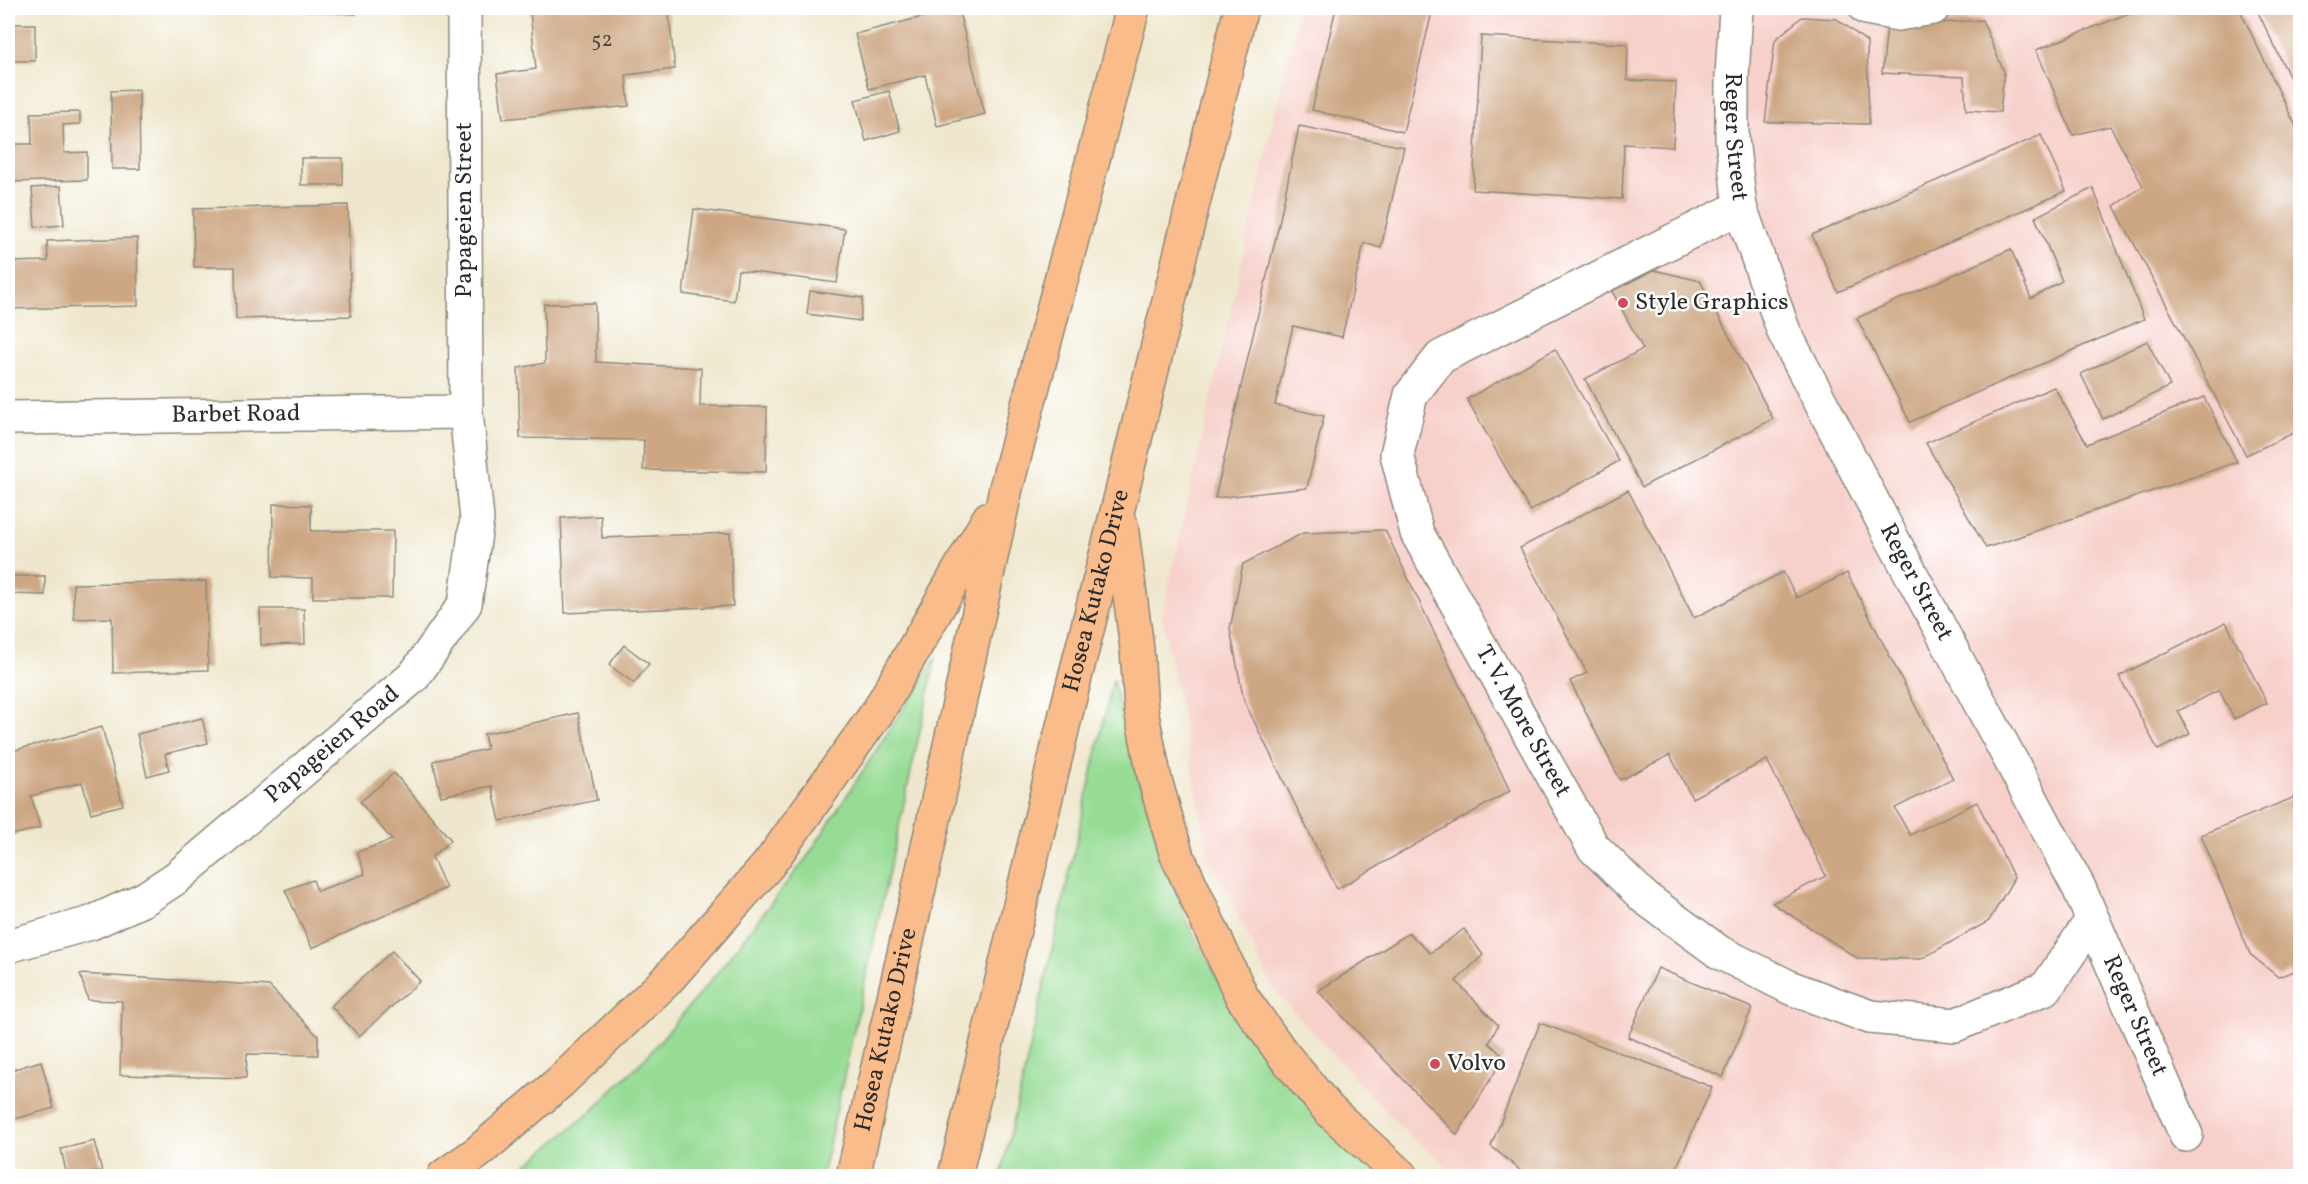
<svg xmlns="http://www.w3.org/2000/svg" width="2308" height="1184" font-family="Vollkorn,serif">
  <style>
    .built { fill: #f7d0ca }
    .green { fill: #97dc95; stroke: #618460; stroke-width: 1.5 }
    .building { fill: #cda784 }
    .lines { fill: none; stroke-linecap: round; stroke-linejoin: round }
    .minor-casing { stroke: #8d897c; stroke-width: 36 }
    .major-casing { stroke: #8d897c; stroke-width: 36 }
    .minor { stroke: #fff; stroke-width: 33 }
    .major { stroke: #f9bc8a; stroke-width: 33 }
    .poi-dot { fill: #d1495b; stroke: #fff; stroke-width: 2 }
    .labels { text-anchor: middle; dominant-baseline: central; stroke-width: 5; stroke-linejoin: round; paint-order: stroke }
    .number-label { font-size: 21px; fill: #544a41 }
    .street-label { font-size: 24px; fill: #2b2b2b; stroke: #fff }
    .poi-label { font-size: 24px; fill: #2b2b2b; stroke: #fff; text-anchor: start }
  </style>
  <rect width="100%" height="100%" fill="#fff"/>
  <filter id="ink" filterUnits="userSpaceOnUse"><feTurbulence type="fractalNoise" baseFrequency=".0167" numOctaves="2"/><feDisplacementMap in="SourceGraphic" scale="12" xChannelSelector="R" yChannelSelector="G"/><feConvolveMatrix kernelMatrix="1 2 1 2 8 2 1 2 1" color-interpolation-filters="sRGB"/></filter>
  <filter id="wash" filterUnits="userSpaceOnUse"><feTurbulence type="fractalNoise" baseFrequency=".008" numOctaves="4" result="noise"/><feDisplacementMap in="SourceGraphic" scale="24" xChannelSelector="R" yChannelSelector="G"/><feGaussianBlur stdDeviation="1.35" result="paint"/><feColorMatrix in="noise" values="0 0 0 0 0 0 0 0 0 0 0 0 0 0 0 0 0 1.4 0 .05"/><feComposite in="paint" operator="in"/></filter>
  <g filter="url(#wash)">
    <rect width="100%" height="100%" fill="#efe7cd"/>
    <polygon class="built" points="1299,8 2300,8 2300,1176 1460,1176 1409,1136 1273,989 1209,854 1162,615"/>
    <g class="green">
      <polygon points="936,658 822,1176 513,1176 592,1111 649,1054 717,973 807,857"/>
      <polygon points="1113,679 1126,738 1164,860 1189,926 1247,1031 1385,1176 1001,1176"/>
    </g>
    <g id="blocks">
      <g class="building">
        <polygon points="308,8 357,8 356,14 308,11"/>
        <polygon points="559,8 668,8 675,69 626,75 629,106 503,119 497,74 536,69 530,11"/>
        <polygon points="958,8 985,114 937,126 925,75 869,89 855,34"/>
        <polygon points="1336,8 1433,8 1403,132 1312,110"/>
        <polygon points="2142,8 2239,8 2300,135 2300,430 2246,455 2114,206 2143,186 2110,126 2073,135 2036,50"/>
        <polygon points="2256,8 2300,8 2300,99"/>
        <polygon points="1802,17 1837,19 1867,42 1869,124 1765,122 1775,40"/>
        <polygon points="1982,20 2004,72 2000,112 1966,110 1964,77 1882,73 1887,27"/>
        <rect x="8" y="24" width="27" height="37"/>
        <polygon points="1481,36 1628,44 1627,80 1676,82 1673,147 1624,144 1622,199 1473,190"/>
        <polygon points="139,90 140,169 112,169 111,91"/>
        <polygon points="889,91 900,131 866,141 855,100"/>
        <polygon points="80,112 80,124 63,125 64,153 87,152 87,180 8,182 8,144 32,144 31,113"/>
        <polygon points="1299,126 1404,147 1381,248 1364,243 1342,337 1293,326 1275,405 1324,416 1307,488 1215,498 1279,224"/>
        <polygon points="2041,135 2066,191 1838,292 1812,235"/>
        <rect x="301" y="158" width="42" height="27"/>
        <polygon points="61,186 64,225 35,227 32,188"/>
        <polygon points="2093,188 2144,319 1910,422 1857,318 2011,249 2031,299 2062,281 2035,217"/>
        <polygon points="348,205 351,316 236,319 235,267 194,267 193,209"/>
        <polygon points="694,209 845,229 837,283 738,270 734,301 683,294"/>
        <polygon points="137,238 138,306 8,309 8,262 48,261 47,241"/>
        <polygon points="1654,270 1700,281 1773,419 1642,487 1585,379 1643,349 1612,291"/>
        <polygon points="810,291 863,298 860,321 807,314"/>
        <polygon points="595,303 596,362 701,368 700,406 767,407 766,472 643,470 644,440 520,438 518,368 545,363 544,304"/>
        <polygon points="2147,341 2170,386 2103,419 2081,374"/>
        <polygon points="1555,349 1619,461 1530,511 1467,399"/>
        <polygon points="2054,387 2087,444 2204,397 2237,462 1986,548 1926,443"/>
        <polygon points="1628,490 1694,618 1783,572 1797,598 1847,573 1953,779 1895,808 1910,835 1977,802 2014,878 1989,921 1921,959 1857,958 1772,903 1826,876 1767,760 1692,798 1670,755 1620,780 1570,681 1587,673 1520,548"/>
        <polygon points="273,504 311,505 311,531 393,531 392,598 313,598 313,578 272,577"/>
        <polygon points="601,516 602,538 730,533 733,606 565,613 561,518"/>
        <polygon points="1385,530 1510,791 1337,889 1244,701 1230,629 1243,564 1303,533"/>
        <polygon points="8,576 45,576 45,595 8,594"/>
        <polygon points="206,581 208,670 113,673 112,618 74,619 73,584"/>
        <polygon points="260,609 304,609 305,644 261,645"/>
        <polygon points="2226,622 2267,703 2234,719 2219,690 2178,711 2190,734 2158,750 2119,676"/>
        <polygon points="624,645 649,664 634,683 609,665"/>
        <polygon points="578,713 597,800 500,821 492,786 441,796 433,761 487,749 484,734"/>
        <polygon points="202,718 208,743 165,754 169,770 147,776 137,734"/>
        <polygon points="102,727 123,805 91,813 82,782 31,796 40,828 8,836 8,804 13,802 8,781 8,752"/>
        <polygon points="394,773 451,840 432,857 446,888 312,948 285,890 313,880 317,891 365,874 357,852 392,840 360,802"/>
        <polygon points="2300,795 2300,969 2278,977 2250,954 2201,835"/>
        <polygon points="1464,929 1483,955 1456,981 1498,1025 1489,1043 1504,1057 1457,1135 1318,991 1409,933 1430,953"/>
        <polygon points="392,951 420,981 359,1036 331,1006"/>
        <polygon points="1658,968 1752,1008 1723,1077 1628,1037"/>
        <polygon points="80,974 269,986 318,1036 318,1055 247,1054 246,1078 120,1075 122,1001 88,1000"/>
        <polygon points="1540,1023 1712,1087 1673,1176 1527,1176 1491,1146"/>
        <polygon points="41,1061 54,1108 8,1121 8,1071"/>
        <polygon points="94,1141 102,1171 79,1176 67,1176 61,1149"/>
      </g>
    </g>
  </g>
  <g filter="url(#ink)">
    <use href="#blocks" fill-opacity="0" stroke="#8d897c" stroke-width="1.5"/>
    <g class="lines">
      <g class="minor-casing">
        <g id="minor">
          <path id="s1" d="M 1736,8 L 1732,77 L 1732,139 L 1740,207 L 1784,332 L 1887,529 L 2079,888 L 2186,1135"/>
          <polyline points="1866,8 1898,14 1933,8"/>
          <path id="s2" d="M 1740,207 L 1441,357 L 1411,395 L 1397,454 L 1417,533 L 1593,847 L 1645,898 L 1719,952 L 1791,988 L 1870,1017 L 1955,1025 L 2046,988 L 2092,920"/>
          <path id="s3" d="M 8,418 L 466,412"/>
          <path id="s4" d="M 8,946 L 91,923 L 144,899 L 176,878 L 414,676 L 465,604 L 477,519 L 466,412 L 464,8"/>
        </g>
      </g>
      <g class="major-casing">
        <g id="major">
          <polyline points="1121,525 1137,649 1141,710 1155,780 1176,853 1242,997 1282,1053 1329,1110 1401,1176"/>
          <polyline points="444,1176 477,1153 560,1082 665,982 769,864 879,710 989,518"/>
          <path id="s5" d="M 853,1176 L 917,897 L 1006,488 L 1133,8"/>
          <path id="s6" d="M 955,1176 L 1069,701 L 1118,508 L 1241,8"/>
        </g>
      </g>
      <use href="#minor" class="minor"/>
      <use href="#major" class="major"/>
    </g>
  </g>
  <g class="poi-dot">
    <circle cx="1623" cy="303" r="6"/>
    <circle cx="1435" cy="1064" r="6"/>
  </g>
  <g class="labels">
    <g class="number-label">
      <text x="602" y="40">52</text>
    </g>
    <g class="street-label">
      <text stroke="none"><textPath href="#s1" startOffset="129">Reger Street</textPath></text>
      <text transform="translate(465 210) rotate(-90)">Papageien Street</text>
      <text stroke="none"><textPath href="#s3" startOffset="228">Barbet Road</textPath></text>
      <text stroke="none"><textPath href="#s1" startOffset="615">Reger Street</textPath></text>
      <text stroke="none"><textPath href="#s6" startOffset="602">Hosea Kutako Drive</textPath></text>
      <text stroke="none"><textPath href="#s2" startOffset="741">T. V. More Street</textPath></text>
      <text stroke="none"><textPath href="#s4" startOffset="388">Papageien Road</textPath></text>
      <text stroke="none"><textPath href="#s1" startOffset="1101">Reger Street</textPath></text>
      <text stroke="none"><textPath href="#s5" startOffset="150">Hosea Kutako Drive</textPath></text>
    </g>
    <g class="poi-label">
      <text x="1635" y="303">Style Graphics</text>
      <text x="1447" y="1064">Volvo</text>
    </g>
  </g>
  <rect width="2308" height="1184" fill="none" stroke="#fff" stroke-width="30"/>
</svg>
